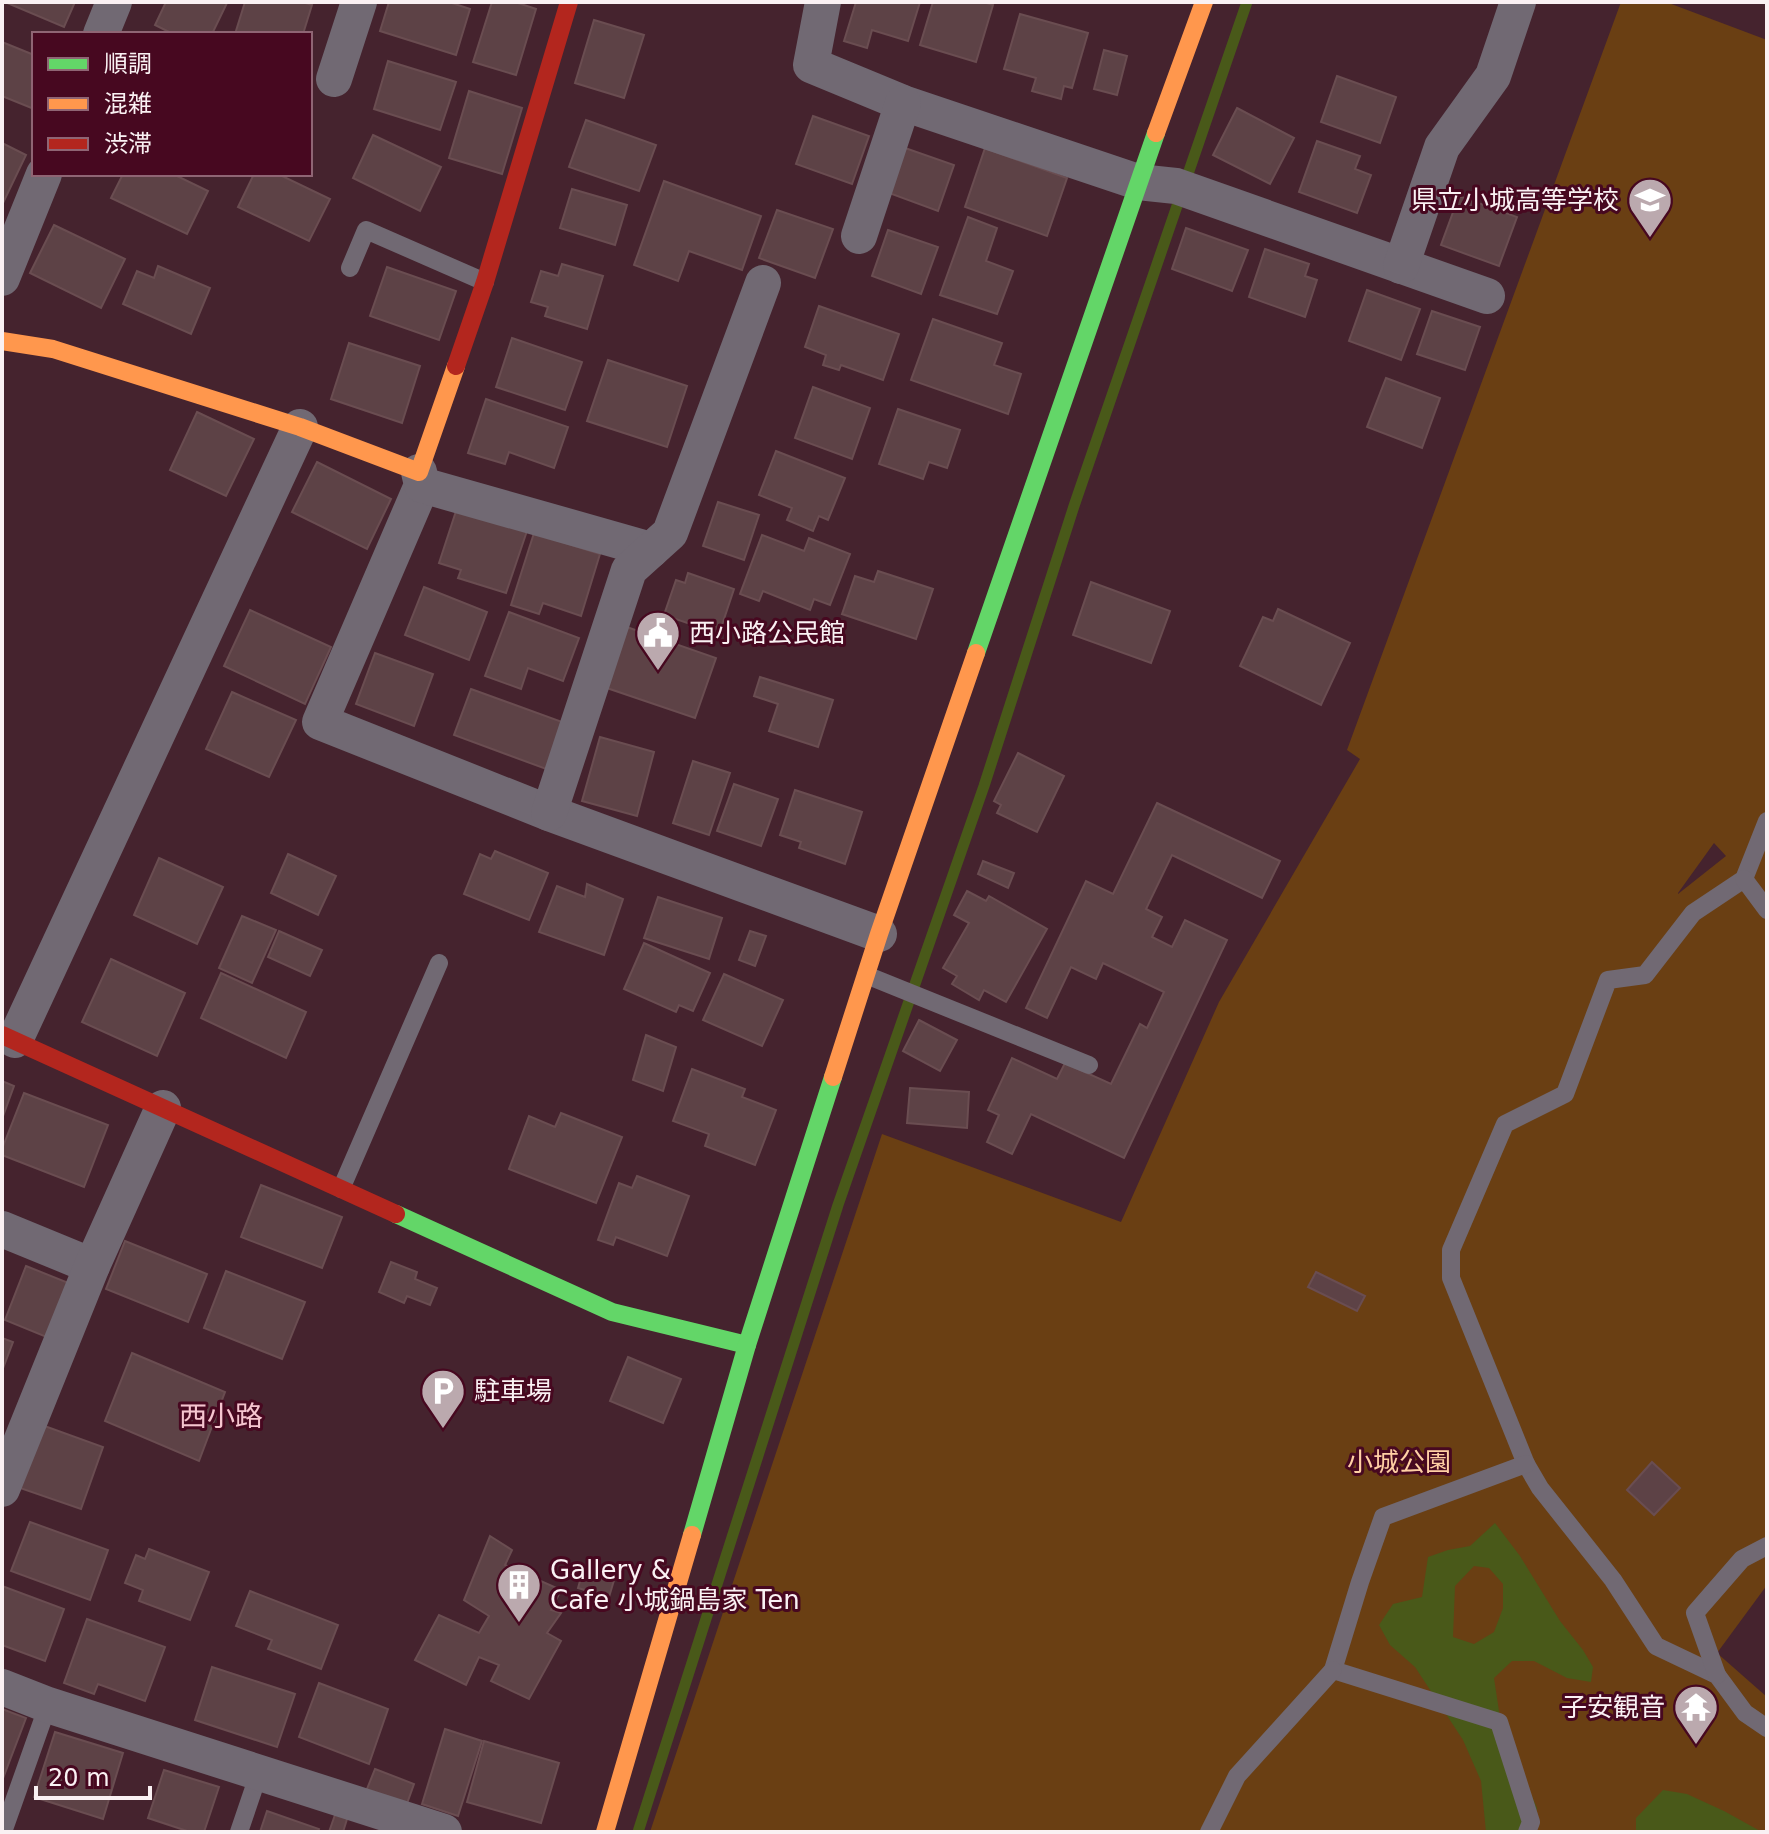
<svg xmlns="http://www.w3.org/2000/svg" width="1769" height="1834" font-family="'DejaVu Sans','Noto Sans JP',sans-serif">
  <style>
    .green { fill: #6a3f13; fill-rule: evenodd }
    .water { fill: #495919; fill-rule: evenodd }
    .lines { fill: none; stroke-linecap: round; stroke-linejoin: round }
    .stream { stroke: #495919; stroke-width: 11 }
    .building { fill: #5d4246; stroke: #6a4d51; stroke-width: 2 }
    .lane { stroke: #716973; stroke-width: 18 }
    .street { stroke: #716973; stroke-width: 36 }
    .fast { stroke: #63d668; stroke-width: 18 }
    .slow { stroke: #ff974d; stroke-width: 18 }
    .jam { stroke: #b3261e; stroke-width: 18 }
    .labels { text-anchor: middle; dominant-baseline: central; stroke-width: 6; stroke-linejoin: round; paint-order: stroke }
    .poi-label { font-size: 26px; fill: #faf1f3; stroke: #470820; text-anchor: start }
    .park-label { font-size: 26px; fill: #ffd0a4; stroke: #470820 }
    .neighbourhood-label { font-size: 28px; fill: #f5c5cf; stroke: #470820 }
  </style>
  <rect width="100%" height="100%" fill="#45232e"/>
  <path class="green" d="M 1621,2 L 1666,2 L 1767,40 L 1767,1585 L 1717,1653 L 1767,1697 L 1767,1832 L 650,1832 L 882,1134 L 1121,1222 L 1219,1002 L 1360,759 L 1347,750 ZM 1714,843 L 1726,856 L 1678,894 L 1678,893 Z"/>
  <g class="water">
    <path d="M 1495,1523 L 1520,1556 L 1560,1621 L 1583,1650 L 1593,1667 L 1591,1682 L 1567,1678 L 1534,1661 L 1512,1661 L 1494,1678 L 1501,1724 L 1537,1808 L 1534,1832 L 1486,1832 L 1481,1781 L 1463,1740 L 1415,1667 L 1390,1645 L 1379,1625 L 1393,1604 L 1422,1597 L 1428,1557 L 1448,1550 L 1470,1546 ZM 1474,1566 L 1489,1568 L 1503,1584 L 1503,1608 L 1494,1632 L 1474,1644 L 1453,1637 L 1455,1586 Z"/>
    <polygon points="1663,1790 1687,1794 1724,1811 1762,1832 1636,1832 1636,1818"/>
  </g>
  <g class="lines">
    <polyline class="stream" points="638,1832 838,1205 984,786 1074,506 1247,2"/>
  </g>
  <g class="building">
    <polygon points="5,2 75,2 64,27"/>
    <polygon points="166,2 226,2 227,3 212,34 173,34 155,25"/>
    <polygon points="245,2 302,2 312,5 303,34 235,34"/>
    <polygon points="389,2 449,2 470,9 456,55 380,31"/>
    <polygon points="492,2 515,2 536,9 516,75 473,62"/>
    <polygon points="856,2 920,2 908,41 872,30 867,48 844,41"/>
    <polygon points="933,2 983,2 993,5 976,62 920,45"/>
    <polygon points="1020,14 1088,33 1072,88 1064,86 1061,99 1032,91 1036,78 1004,69"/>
    <polygon points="594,20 644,35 624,98 575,83"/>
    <polygon points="2,42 34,55 34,109 2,96"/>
    <polygon points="1104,50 1127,56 1117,95 1094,89"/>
    <polygon points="388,61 456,82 440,130 374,109"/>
    <polygon points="1337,76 1396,97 1380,143 1321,122"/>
    <polygon points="469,91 522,108 502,174 449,158"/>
    <polygon points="1237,108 1294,138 1270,184 1213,155"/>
    <polygon points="813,116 869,136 852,184 796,164"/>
    <polygon points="586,120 656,145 639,191 569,167"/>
    <polygon points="373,135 441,167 420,211 353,178"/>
    <polygon points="1317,141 1360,156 1355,169 1371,175 1357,213 1299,192"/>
    <polygon points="2,143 26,155 3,203 2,202"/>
    <polygon points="905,148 954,165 938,211 889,193"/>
    <polygon points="985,148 1067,178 1047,236 965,207"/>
    <polygon points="123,174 173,174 208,191 187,234 111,198"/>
    <polygon points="254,174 278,174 330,199 309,241 238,207"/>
    <polygon points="664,181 761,216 742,270 689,251 678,281 634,265"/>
    <polygon points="572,189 627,205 615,245 560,228"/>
    <polygon points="1459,196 1517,217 1499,266 1441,245"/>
    <polygon points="777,210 833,229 815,278 759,258"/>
    <polygon points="968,217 997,228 986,261 1013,271 997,314 940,295"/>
    <polygon points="54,225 125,259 101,308 30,273"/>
    <polygon points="1186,228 1248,250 1232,291 1172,269"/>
    <polygon points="888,230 938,247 921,294 872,276"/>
    <polygon points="1265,249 1309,264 1305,276 1317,280 1305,317 1249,297"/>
    <polygon points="562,264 603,276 587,329 545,316 548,307 531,302 541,271 558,276"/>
    <polygon points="158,266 210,288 191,334 123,304 137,271 154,278"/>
    <polygon points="387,267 456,291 439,340 370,316"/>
    <polygon points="1367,290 1420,309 1401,360 1349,341"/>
    <polygon points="819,306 899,334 883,380 841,365 839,370 823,365 826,355 805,347"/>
    <polygon points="1432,311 1480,327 1465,370 1417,354"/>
    <polygon points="933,319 1002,343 994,365 1021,374 1008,414 911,380"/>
    <polygon points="512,338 582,362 565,410 496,387"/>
    <polygon points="349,343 420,366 402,423 331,399"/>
    <polygon points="608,360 687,386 667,447 587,421"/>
    <polygon points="1386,378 1440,398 1422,448 1367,427"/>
    <polygon points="813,387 870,408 852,459 795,438"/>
    <polygon points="486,399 568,427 554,468 509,452 505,464 468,453"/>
    <polygon points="898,409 960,430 947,468 929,462 923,479 879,464"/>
    <polygon points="197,412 254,439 226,496 170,470"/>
    <polygon points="776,451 845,478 828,520 819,516 813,531 787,520 792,508 759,495"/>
    <polygon points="317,462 391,499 367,549 292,512"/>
    <polygon points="718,502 759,515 744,560 703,546"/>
    <polygon points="458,505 528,528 506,593 458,578 461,570 439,563"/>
    <polygon points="534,533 600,554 581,616 543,603 539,614 511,605"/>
    <polygon points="762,535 804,551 809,538 850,554 830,605 814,599 810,610 763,591 759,601 740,594"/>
    <polygon points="878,571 933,589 916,639 842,614 855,576 874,582"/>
    <polygon points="688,573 734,589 719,634 664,615 676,580 685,583"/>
    <polygon points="1091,582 1170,611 1151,663 1073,635"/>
    <polygon points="424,587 487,612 469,660 405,635"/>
    <polygon points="1278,609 1350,643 1321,705 1240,666 1263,617 1273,621"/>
    <polygon points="250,610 331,647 305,704 224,666"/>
    <polygon points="509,612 579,638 563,681 528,668 521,689 485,676"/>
    <polygon points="621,625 716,658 695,718 601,686"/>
    <polygon points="375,653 433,674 414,726 356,704"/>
    <polygon points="760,677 833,700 818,747 769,731 778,704 754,696"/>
    <polygon points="471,689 565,723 549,770 454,735"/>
    <polygon points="232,692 296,720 269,777 206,749"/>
    <polygon points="600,737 654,752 637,816 582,801"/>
    <polygon points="1018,753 1064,776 1037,832 997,813 1001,805 994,801"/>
    <polygon points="693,761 730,773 709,835 673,823"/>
    <polygon points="734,784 778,799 761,846 717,831"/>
    <polygon points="795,790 862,812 845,864 799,848 801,842 780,835"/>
    <polygon points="1157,803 1280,861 1262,898 1172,855 1146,909 1162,917 1152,937 1172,947 1185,920 1227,940 1124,1158 1031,1114 1012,1154 987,1142 999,1115 988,1110 1012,1058 1057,1079 1065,1063 1111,1084 1140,1024 1147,1028 1164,992 1103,963 1096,979 1071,967 1047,1018 1026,1008 1086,881 1113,894"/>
    <polygon points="495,851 548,873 529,920 464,894 480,854 491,859"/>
    <polygon points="288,854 336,876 318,915 271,893"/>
    <polygon points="159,858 223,887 197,944 134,915"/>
    <polygon points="983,861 1014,873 1008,888 978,874"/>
    <polygon points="587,884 623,899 604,955 539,932 557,886 585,897"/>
    <polygon points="967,891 986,901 989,896 1047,929 1006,1002 984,990 979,1000 952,984 957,976 943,968 969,923 954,915"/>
    <polygon points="658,897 722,918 709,959 644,938"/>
    <polygon points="242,916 276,930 252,983 219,968"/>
    <polygon points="279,931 322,950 310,976 268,957"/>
    <polygon points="750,931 766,936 755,966 739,960"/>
    <polygon points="644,943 710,973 693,1011 679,1005 676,1012 624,989"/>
    <polygon points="111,959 185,993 157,1056 82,1022"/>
    <polygon points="221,973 306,1012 286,1058 201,1018"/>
    <polygon points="724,974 783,1000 762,1046 703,1020"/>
    <polygon points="919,1020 957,1040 940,1071 903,1051"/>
    <polygon points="646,1035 676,1047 663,1091 633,1080"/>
    <polygon points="692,1069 745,1089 742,1097 776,1110 755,1165 705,1146 709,1134 673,1121"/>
    <polygon points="2,1081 14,1086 2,1119"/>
    <polygon points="910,1088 969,1092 967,1128 907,1123"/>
    <polygon points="24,1093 108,1125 84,1187 2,1155 2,1149"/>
    <polygon points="561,1113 622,1137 596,1203 509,1169 529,1116 555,1127"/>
    <polygon points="637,1176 689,1196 667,1256 616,1237 613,1245 598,1240 619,1183 632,1188"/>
    <polygon points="261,1185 342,1217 322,1268 241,1237"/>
    <polygon points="125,1241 207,1274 188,1322 106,1289"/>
    <polygon points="391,1262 417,1272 415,1279 437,1288 430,1305 407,1296 404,1303 379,1292"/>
    <polygon points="26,1266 71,1284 49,1338 5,1320"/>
    <polygon points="226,1271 305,1302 282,1359 204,1328"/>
    <polygon points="1316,1272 1365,1296 1357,1311 1308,1287"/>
    <polygon points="2,1338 13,1342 2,1371"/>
    <polygon points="132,1353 225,1392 199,1461 105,1421"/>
    <polygon points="628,1357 681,1379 663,1423 610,1401"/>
    <polygon points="39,1424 103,1447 81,1509 17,1487"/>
    <polygon points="1652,1462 1680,1488 1654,1515 1627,1490"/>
    <polygon points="30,1522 108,1550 90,1600 11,1571"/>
    <polygon points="490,1536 512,1550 505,1565 561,1590 551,1610 561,1613 547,1633 561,1641 529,1699 491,1681 499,1665 479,1657 466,1685 415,1660 439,1615 479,1633 489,1616 464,1600"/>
    <polygon points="149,1549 209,1572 190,1620 139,1601 143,1590 125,1583 136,1555 145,1559"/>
    <polygon points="584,1567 615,1577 609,1597 578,1588"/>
    <polygon points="2,1586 64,1609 45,1661 2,1645"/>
    <polygon points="250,1591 338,1625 321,1669 268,1649 272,1640 236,1626"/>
    <polygon points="87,1619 165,1647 145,1701 98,1684 94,1694 64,1683"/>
    <polygon points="212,1667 295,1694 277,1747 195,1720"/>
    <polygon points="319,1683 388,1709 369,1764 299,1737"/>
    <polygon points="2,1709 26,1718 2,1781"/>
    <polygon points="445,1729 482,1741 458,1816 422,1804"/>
    <polygon points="55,1732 123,1753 103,1819 34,1797"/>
    <polygon points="484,1741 559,1763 541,1823 467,1802"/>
    <polygon points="375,1769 414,1784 405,1809 365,1794"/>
    <polygon points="164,1770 219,1787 204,1832 190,1832 148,1818"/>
    <polygon points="267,1811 319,1829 318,1832 260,1832"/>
    <polygon points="336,1812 348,1816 343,1832 329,1832"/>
  </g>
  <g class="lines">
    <g class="lane">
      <polyline points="350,268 366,230 485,282"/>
      <polyline points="1767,821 1744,879 1693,913 1645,975 1608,980 1565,1094 1505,1124 1451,1250 1451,1278 1526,1464 1540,1488 1613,1580 1656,1646 1717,1675 1745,1713 1767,1728"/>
      <polyline points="1744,879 1767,910"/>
      <polyline points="866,975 1089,1065"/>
      <polyline points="341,1189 439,963"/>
      <polyline points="1526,1464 1383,1517 1360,1582 1333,1670 1499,1722 1531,1822 1527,1832"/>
      <polyline points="1717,1675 1695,1613 1742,1559 1767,1546"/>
      <polyline points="3,1832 48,1705"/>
      <polyline points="239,1832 259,1773"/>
      <polyline points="1209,1832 1237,1776 1333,1670"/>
    </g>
    <g class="street">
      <polyline points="823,2 811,65 903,103 1138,182 1176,186 1487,296"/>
      <polyline points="101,34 114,2"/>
      <polyline points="334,79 359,2"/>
      <polyline points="859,236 903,103"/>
      <polyline points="1401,266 1442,147 1493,76 1518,2"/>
      <polyline points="2,278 44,174"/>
      <polyline points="419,472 422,485 320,722 549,813 879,934"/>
      <polyline points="422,485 651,550"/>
      <polyline points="549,813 629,570 670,533 763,283"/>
      <polyline points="15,1040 300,427"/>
      <polyline points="2,1229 92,1266"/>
      <polyline points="2,1489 92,1266 163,1108"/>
      <polyline points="2,1687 48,1705 444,1832"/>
    </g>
    <g class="fast">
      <polyline points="976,653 1156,133"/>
      <polyline points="396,1214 612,1312 747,1345"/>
      <polyline points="692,1535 747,1345 833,1077"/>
    </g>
    <g class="slow">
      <polyline points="1156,133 1204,2"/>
      <polyline points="2,341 53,349 300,427 419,472 456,366"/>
      <polyline points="833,1077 879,934 976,653"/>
      <polyline points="605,1832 692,1535"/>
    </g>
    <g class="jam">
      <polyline points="456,366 485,282 569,2"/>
      <polyline points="2,1035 396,1214"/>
    </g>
  </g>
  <defs>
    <g id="school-pin" transform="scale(2.3)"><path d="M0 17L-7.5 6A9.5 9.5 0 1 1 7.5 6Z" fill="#bba9ae" stroke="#470820"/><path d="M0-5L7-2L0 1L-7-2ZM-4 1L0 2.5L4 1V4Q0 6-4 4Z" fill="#fff"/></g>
    <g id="civic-pin" transform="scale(2.3)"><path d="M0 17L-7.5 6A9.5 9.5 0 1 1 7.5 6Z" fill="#bba9ae" stroke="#470820"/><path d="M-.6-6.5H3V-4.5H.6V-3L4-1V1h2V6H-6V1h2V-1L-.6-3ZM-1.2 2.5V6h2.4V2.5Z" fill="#fff"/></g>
    <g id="parking-pin" transform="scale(2.3)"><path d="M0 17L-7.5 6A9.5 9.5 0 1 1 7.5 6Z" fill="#bba9ae" stroke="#470820"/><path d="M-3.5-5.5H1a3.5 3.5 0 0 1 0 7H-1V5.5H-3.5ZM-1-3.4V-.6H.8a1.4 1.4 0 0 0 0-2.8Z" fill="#fff"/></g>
    <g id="building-pin" transform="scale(2.3)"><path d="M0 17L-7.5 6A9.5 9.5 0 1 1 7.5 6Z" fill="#bba9ae" stroke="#470820"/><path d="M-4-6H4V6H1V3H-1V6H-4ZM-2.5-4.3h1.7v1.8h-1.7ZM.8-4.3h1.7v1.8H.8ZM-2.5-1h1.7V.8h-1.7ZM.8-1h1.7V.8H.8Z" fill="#fff"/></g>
    <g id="temple-pin" transform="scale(2.3)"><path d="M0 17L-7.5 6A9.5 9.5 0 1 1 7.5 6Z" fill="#bba9ae" stroke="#470820"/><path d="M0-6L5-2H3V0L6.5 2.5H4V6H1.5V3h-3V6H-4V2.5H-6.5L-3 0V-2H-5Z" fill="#fff"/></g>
  </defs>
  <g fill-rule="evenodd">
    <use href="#school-pin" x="1650" y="200"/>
    <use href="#civic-pin" x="658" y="633"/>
    <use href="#parking-pin" x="443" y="1391"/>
    <use href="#building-pin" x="519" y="1585"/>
    <use href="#temple-pin" x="1696" y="1707"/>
  </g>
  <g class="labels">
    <g class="poi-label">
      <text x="1619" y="200" text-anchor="end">県立小城高等学校</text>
      <text x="689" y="633">西小路公民館</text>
      <text x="474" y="1391">駐車場</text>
      <text x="550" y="1570">Gallery &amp;<tspan x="550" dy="30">Cafe 小城鍋島家 Ten</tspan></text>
      <text x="1665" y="1707" text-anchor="end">子安観音</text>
    </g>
    <g class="park-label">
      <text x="1399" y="1462">小城公園</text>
    </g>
    <g class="neighbourhood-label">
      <text x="221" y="1416">西小路</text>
    </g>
  </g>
  <rect width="1769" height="1834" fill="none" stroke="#faf1f3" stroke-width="8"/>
  <rect x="32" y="32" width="280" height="144" fill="#470820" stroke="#8f6574" stroke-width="2"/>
  <rect x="48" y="58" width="40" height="12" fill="#63d668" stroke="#8f6574" stroke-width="2"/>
  <text x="104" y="72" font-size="24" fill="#faf1f3">順調</text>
  <rect x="48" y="98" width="40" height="12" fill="#ff974d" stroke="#8f6574" stroke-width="2"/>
  <text x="104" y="112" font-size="24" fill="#faf1f3">混雑</text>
  <rect x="48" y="138" width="40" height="12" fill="#b3261e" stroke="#8f6574" stroke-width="2"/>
  <text x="104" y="152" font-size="24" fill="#faf1f3">渋滞</text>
  <path d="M36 1786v12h114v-12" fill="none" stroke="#faf1f3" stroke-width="4"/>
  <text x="48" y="1786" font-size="24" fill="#faf1f3" stroke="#470820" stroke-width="6" paint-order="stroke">20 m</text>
</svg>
